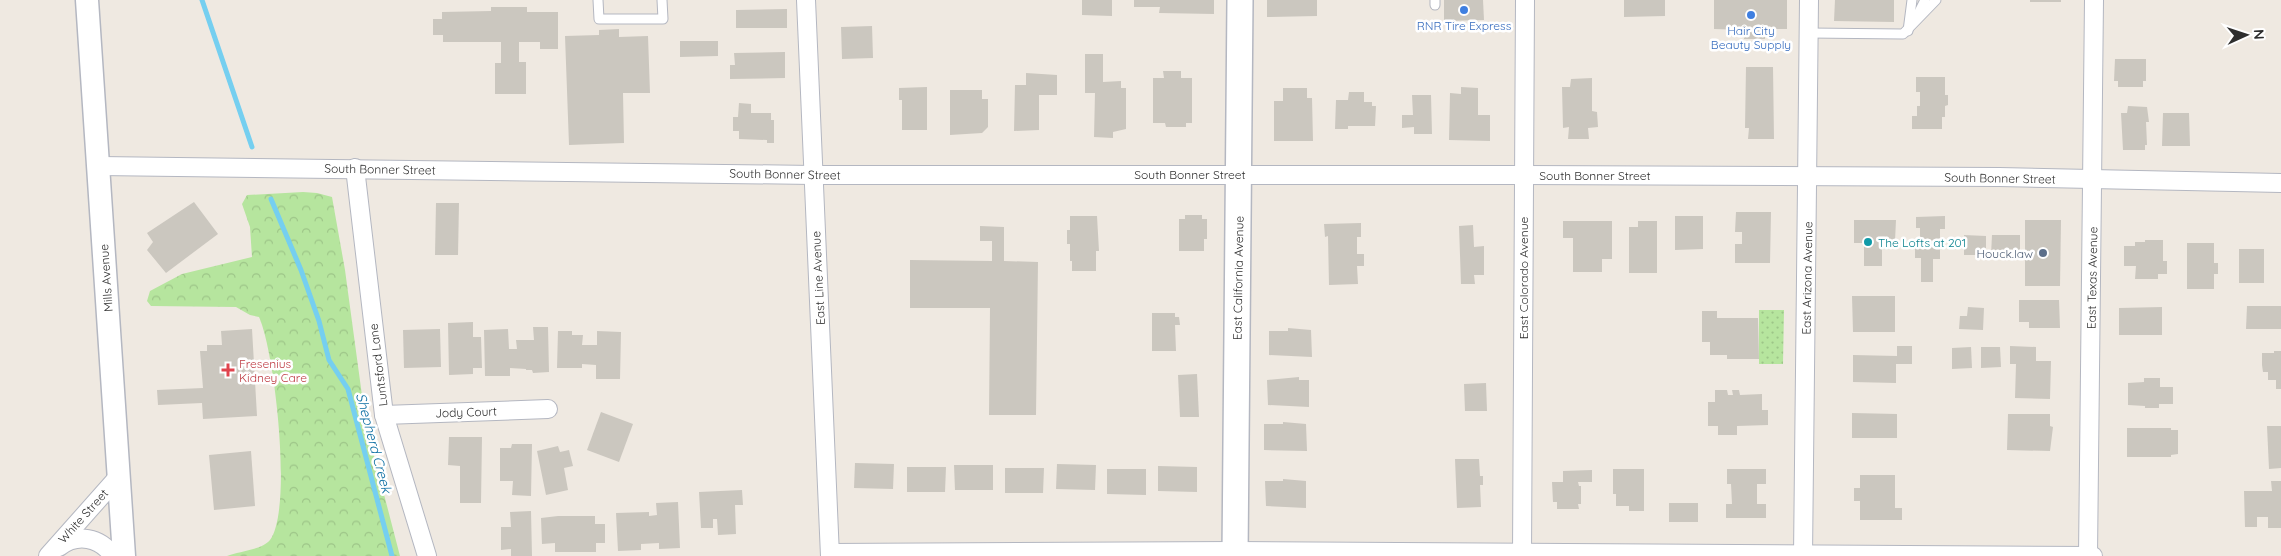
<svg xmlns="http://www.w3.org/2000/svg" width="2281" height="556" font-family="Quicksand,sans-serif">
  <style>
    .forest { fill: url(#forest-crowns) }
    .garden { fill: url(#garden-dots) }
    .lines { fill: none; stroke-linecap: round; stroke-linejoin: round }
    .stream { stroke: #75cff0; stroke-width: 5 }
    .building { fill: #cbc7bf }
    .service-casing { stroke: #b4b7c1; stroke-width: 11 }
    .minor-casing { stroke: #b4b7c1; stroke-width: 20 }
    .tertiary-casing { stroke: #b4b7c1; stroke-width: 25 }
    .secondary-casing { stroke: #b4b7c1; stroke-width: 28 }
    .service { stroke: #fff; stroke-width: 9 }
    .minor { stroke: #fff; stroke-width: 18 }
    .tertiary { stroke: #fff; stroke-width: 22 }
    .secondary { stroke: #fff; stroke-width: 25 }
    .shop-dot { fill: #3f7fe0; stroke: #fff; stroke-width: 2 }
    .culture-dot { fill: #0f9aa8; stroke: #fff; stroke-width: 2 }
    .service-dot { fill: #5c6f8a; stroke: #fff; stroke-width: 2 }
    .health-dot { fill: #e0444e; stroke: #fff; stroke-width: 2 }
    .labels { text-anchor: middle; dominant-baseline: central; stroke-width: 5; stroke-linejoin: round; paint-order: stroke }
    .shop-label { font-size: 12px; fill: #366cbe; stroke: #fff }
    .street-label { font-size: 12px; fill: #2e2e2e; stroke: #fff }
    .culture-label { font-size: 12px; fill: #0d838f; stroke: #fff; text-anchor: start }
    .service-label { font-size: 12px; fill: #4e5e75; stroke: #fff; text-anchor: end }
    .health-label { font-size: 12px; fill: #be3a42; stroke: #fff; text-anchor: start }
    .water-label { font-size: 14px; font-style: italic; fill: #0d6fa3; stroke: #fff }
  </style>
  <defs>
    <pattern id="forest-crowns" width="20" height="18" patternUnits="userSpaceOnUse" patternTransform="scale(1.25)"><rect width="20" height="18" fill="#b6e59e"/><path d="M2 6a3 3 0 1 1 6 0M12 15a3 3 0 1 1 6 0" fill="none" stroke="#9dc588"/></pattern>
    <pattern id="garden-dots" width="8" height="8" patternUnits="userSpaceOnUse" patternTransform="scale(1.25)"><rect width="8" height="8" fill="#b6e59e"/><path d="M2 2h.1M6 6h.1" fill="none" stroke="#9dc588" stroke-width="1.8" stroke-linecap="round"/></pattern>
  </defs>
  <rect width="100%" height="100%" fill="#efe9e1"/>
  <path class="forest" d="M 303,192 L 317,193 L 332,197 L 345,270 L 366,425 L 400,556 L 227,556 C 239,551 262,550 270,540 C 293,509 275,352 259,317 L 250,315 L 236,307 L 151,306 L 147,301 L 150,291 L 182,274 L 252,257 L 250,227 L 242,204 L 247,195 Z"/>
  <polygon class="garden" points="1759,310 1784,310 1783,364 1759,364"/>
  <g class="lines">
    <g class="stream">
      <polyline points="202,0 252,147"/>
      <polyline points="271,199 301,270 319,321 329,360 348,389 392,556"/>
    </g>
  </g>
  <g class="building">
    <polygon points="1082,0 1112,0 1112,16 1082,15"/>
    <polygon points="1134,0 1214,0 1214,14 1159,13 1160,7 1134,7"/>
    <polygon points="1267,0 1317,0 1317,16 1267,17"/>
    <polygon points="1444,0 1483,0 1484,20 1444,21"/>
    <polygon points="1624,0 1665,0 1665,16 1624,17"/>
    <polygon points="1714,0 1787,0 1787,29 1765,29 1765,39 1744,39 1744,30 1714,29"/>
    <polygon points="1835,0 1894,0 1894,22 1834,21"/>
    <rect x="2030" y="0" width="31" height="2"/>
    <polygon points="491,7 527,7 527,12 558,12 558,49 540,49 540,42 519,42 519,62 526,62 526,94 495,94 495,63 501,63 501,42 443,42 443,35 433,35 433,19 442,19 442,12 491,11"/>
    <polygon points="787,9 787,28 736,28 736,10"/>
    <polygon points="872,26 873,58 842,59 841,27"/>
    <polygon points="619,29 619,37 648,36 650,93 623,93 624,143 569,145 565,36 599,35 599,30"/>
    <polygon points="680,41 718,41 718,56 680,57"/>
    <polygon points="785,52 785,78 730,79 730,65 735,65 734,53"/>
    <polygon points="1085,54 1103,54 1103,82 1121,81 1121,88 1126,88 1126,129 1113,132 1113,138 1094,137 1095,93 1085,93"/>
    <polygon points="2115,59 2146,59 2146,81 2143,81 2143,87 2118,87 2118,81 2114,81"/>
    <polygon points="1746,67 1773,67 1774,139 1748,139 1749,128 1745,128"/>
    <polygon points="1163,71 1181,71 1181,78 1192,78 1192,123 1186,123 1186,127 1166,127 1165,123 1153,123 1153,78 1164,78"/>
    <polygon points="1026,73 1057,75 1057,95 1039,95 1039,130 1014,131 1015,85 1026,85"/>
    <polygon points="1916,77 1945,77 1945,95 1948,95 1948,105 1945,106 1945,117 1942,117 1942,129 1912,129 1912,116 1917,116 1917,106 1920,106 1920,92 1916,92"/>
    <polygon points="1592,78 1592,111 1597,112 1598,127 1588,128 1589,139 1568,139 1569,127 1563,128 1562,87 1570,87 1571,79"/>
    <polygon points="927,87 927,130 902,130 902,100 899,100 899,88"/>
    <polygon points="1461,87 1478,88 1478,115 1490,115 1490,141 1449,140 1450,93 1461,94"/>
    <polygon points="1283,88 1307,88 1307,98 1312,98 1313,141 1274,141 1274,101 1283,101"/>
    <polygon points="950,90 982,90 982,99 988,99 988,127 982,133 950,135"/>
    <polygon points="1349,92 1364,92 1364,102 1372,102 1372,106 1376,106 1375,126 1348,126 1348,129 1335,129 1336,100 1348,100"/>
    <polygon points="1412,95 1431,95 1432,134 1414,134 1414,127 1402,128 1402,115 1413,115"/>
    <polygon points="739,103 751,104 751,113 771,113 771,120 774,120 774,143 767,143 767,140 739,139 739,131 733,131 733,117 738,117"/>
    <polygon points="2128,106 2147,107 2149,122 2146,122 2147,145 2145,145 2145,150 2123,150 2121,113 2127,113"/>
    <polygon points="2163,113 2189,113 2190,146 2162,146"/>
    <polygon points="194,202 218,234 166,273 147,250 153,242 147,233"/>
    <polygon points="436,203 459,203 458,255 435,255"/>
    <polygon points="1736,212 1771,212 1770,263 1735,263 1735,244 1742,244 1742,232 1735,232"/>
    <polygon points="1185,215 1202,215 1202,219 1207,219 1207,239 1204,239 1204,251 1179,251 1179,219 1185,219"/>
    <polygon points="1070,216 1097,216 1099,251 1096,251 1096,271 1072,271 1072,261 1070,261 1070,244 1067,244 1067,230 1070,230"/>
    <polygon points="1675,216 1703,216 1703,249 1675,250"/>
    <polygon points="1945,216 1945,229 1940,229 1940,259 1933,259 1933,282 1921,282 1921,258 1915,258 1915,243 1920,243 1920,228 1916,228 1916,217"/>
    <polygon points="1854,220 1896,220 1895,241 1882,241 1882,266 1864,266 1864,243 1854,243"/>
    <polygon points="2025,220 2061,220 2060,286 2025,286"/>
    <polygon points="1563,221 1612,221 1612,259 1602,259 1602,272 1573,272 1573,238 1563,238"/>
    <polygon points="1638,221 1657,221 1657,273 1629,273 1629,227 1638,227"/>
    <polygon points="1361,223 1361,237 1357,237 1357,254 1364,254 1364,266 1357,266 1358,284 1329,285 1328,236 1325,237 1324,224"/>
    <polygon points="1473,225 1474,247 1484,246 1484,275 1474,275 1475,284 1461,284 1459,226"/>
    <polygon points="980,226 1004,227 1004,261 1038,262 1036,415 989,415 990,308 910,308 910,260 992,261 992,241 980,241"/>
    <polygon points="1964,235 1986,236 1986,255 1964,255"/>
    <polygon points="1992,235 2020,235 2020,254 1991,255"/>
    <polygon points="2145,240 2163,240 2163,261 2167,261 2167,274 2158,274 2158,279 2135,279 2136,266 2124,266 2124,246 2135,246 2135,242 2145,242"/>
    <polygon points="2187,243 2214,243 2214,263 2218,263 2218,274 2214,274 2214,289 2187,289"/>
    <rect x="2239" y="249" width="25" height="34"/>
    <polygon points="1852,296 1895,296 1895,332 1853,332"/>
    <polygon points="2019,300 2059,300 2060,328 2029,328 2029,322 2019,322"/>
    <polygon points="2247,306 2281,306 2281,329 2246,329"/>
    <polygon points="1968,307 1984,308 1983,330 1959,329 1960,316 1967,316"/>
    <polygon points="2162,307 2162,335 2119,335 2119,308"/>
    <polygon points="1702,311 1717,311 1717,318 1758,318 1759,359 1727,359 1727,355 1710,355 1710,342 1702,342"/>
    <polygon points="1152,313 1175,313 1175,317 1179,317 1180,325 1175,325 1176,351 1152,351"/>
    <polygon points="473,322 473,337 481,337 482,368 473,368 473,374 449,375 448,323"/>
    <polygon points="533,327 548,327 549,372 533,373 532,370 526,370 526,369 510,368 510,376 485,376 484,330 508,329 509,349 517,349 516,340 534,340"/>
    <polygon points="1288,328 1311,330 1312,357 1269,355 1269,331 1288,331"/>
    <polygon points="252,329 257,416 203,419 202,403 158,405 157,390 203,388 200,351 207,351 207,345 222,345 221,331"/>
    <polygon points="440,329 441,367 404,368 403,330"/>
    <polygon points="558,331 572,331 572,335 583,335 582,345 597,345 597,331 621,332 620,379 596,379 596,365 582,364 582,368 557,368"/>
    <polygon points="1897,346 1912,346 1912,364 1896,364 1896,383 1853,382 1853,355 1897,356"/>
    <polygon points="2010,346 2036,347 2036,361 2051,361 2050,399 2015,398 2016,364 2010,364"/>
    <polygon points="1971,347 1972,368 1952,369 1952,348"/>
    <polygon points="1981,347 2000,347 2001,367 1981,368"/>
    <polygon points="2274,351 2281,351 2281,389 2276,389 2276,380 2268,380 2268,372 2263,372 2262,365 2262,353 2274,353"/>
    <polygon points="1197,374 1199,417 1180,417 1178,375"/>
    <polygon points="1299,377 1299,380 1309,380 1309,407 1268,405 1267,380"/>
    <polygon points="2144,378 2160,378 2160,387 2173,387 2173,404 2159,404 2159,408 2145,408 2145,406 2128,405 2128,383 2144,382"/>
    <polygon points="1486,383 1487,411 1465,411 1464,384"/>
    <polygon points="1715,390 1727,390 1728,395 1733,395 1732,390 1739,390 1740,395 1762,394 1762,410 1768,410 1768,425 1737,426 1737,435 1718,435 1718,426 1708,426 1708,402 1715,402"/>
    <polygon points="601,412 633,424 619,462 587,450"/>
    <polygon points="1852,413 1897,414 1897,438 1852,438"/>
    <polygon points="2008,414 2050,414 2050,426 2053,427 2050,451 2007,450"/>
    <polygon points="1283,422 1306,424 1307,451 1264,450 1264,424 1283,424"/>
    <polygon points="2267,426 2281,426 2281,468 2269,469"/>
    <polygon points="2127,428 2171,428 2171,430 2178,430 2178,454 2171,455 2171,457 2127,457"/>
    <polygon points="449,437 482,437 481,503 460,503 460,466 448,465"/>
    <polygon points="512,444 532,444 531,496 512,495 513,481 500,481 500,448 511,448"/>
    <polygon points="558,446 560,452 569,450 573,466 564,468 568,490 546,495 537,451"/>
    <polygon points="251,451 255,506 214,510 209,455"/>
    <polygon points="1455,459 1479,459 1480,476 1483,476 1483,485 1480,485 1481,507 1457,508"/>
    <polygon points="855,463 894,464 893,489 854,488"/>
    <polygon points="1057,464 1096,465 1095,490 1056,489"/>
    <polygon points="954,465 993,465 993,490 955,490"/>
    <polygon points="1158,466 1197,467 1197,492 1158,491"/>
    <polygon points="907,467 946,467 945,492 907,492"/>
    <polygon points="1005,468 1044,468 1043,493 1005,493"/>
    <polygon points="1107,469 1146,469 1146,495 1107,494"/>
    <polygon points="1613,469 1644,469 1644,511 1629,511 1629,506 1616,506 1616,494 1613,494"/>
    <polygon points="1727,469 1766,469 1766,484 1757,484 1757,504 1766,504 1766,518 1726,518 1726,504 1732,504 1731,484 1727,484"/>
    <polygon points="1592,470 1592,482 1578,482 1579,486 1581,486 1581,504 1578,504 1579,509 1557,509 1557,502 1553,502 1552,482 1563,482 1563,471"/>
    <polygon points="1860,475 1895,475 1895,508 1902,508 1902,520 1860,520 1860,501 1854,501 1854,488 1860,488"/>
    <polygon points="1283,479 1306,481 1306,508 1266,506 1265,481 1283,481"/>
    <polygon points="2271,481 2281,481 2281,528 2268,528 2268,517 2257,517 2257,527 2245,527 2244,491 2272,491"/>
    <polygon points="742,490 743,505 735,505 736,534 718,535 717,519 713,519 713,528 701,528 699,492"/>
    <polygon points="678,502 680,548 659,549 659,543 641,544 641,550 618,551 616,513 649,512 649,516 657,515 656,503"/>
    <rect x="1669" y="503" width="29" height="19"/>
    <polygon points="531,511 532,556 511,556 511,549 501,550 501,527 511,527 510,512"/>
    <polygon points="558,516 595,516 595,524 605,524 605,543 596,543 596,552 555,552 555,543 542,544 541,518"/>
  </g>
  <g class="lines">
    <g class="service-casing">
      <g id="service">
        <polyline points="598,0 599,19 663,19 662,0"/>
        <polyline points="1435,5 1435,0"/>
        <polyline points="1917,16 1925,0"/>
        <polyline points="1908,31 1912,0"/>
        <polyline points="1809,33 1903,34 1936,0"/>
      </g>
    </g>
    <g class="minor-casing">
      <g id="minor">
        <polyline points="806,0 830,556"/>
        <polyline points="99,166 813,175 1523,175 1999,177 2281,183"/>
        <polyline points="355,168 384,415 427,556"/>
        <polyline points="384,415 548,409"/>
        <path d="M 59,547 C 77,533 100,537 113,556"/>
        <polyline points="830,553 1235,551 2093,556"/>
        <polyline points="48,556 119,476"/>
        <polyline points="1522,556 1525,0"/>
        <polyline points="1803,556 1809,0"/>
        <polyline points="2088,556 2094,0"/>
      </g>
    </g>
    <g class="tertiary-casing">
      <polyline id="tertiary" points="87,0 124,556"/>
    </g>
    <g class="secondary-casing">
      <polyline id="secondary" points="1235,556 1240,0"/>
    </g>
    <use href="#service" class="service"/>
    <use href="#minor" class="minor"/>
    <use href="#tertiary" class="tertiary"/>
    <use href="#secondary" class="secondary"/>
  </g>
  <g class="shop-dot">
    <circle cx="1464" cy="10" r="5"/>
    <circle cx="1751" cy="15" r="5"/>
  </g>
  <circle class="culture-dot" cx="1868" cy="242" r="5"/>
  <circle class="service-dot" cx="2043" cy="253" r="5"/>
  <path class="health-dot" d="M225.5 362.5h5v5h5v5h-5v5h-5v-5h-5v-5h5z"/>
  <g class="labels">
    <g class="shop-label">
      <text x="1464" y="25">RNR Tire Express</text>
      <text x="1751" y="30">Hair City<tspan x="1751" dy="14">Beauty Supply</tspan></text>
    </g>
    <g class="street-label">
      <text transform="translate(380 169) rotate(1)">South Bonner Street</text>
      <text transform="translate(785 174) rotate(1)">South Bonner Street</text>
      <text x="1190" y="174">South Bonner Street</text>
      <text x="1595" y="175">South Bonner Street</text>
      <text transform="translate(2000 178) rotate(1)">South Bonner Street</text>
      <text transform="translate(106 278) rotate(-94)">Mills Avenue</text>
      <text transform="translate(818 278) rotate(-93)">East Line Avenue</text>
      <text transform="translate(1238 278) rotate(-89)">East California Avenue</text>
      <text transform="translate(1523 278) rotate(-90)">East Colorado Avenue</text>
      <text transform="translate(1807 278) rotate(-89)">East Arizona Avenue</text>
      <text transform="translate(2092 278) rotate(-89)">East Texas Avenue</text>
      <text transform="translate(378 365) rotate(-97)">Luntsford Lane</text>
      <text transform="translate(466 412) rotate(-2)">Jody Court</text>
      <text transform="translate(83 516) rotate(-48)">White Street</text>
    </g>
    <g class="culture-label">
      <text x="1878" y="242">The Lofts at 201</text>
    </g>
    <g class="service-label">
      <text x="2033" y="253">Houck.law</text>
    </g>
    <g class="health-label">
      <text x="239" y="363">Fresenius<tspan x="239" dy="14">Kidney Care</tspan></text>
    </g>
    <g class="water-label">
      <text transform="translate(374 443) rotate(75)">Shepherd Creek</text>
    </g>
  </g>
  <g transform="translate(2246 35) rotate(87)" stroke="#ffffff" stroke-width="4" paint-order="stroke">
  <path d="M0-4L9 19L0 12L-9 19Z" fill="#2e2e2e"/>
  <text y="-8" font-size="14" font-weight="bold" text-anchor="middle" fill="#2e2e2e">N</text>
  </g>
</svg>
